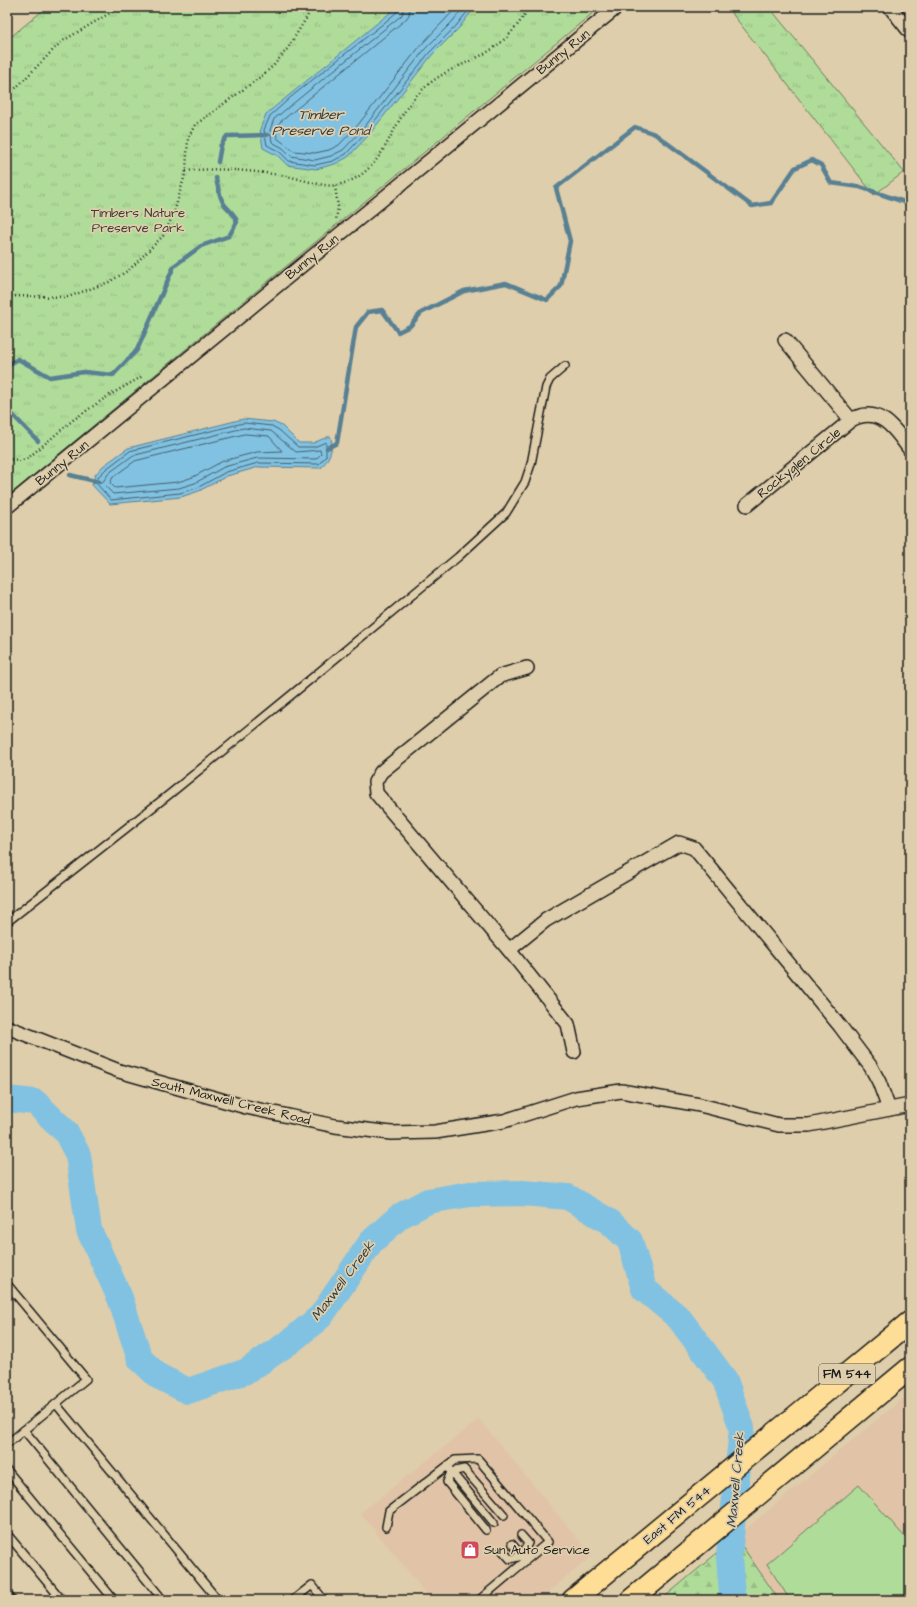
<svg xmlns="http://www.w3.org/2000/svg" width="917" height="1607" font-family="'Architects Daughter',sans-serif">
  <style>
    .built { fill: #e1c4a7 }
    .grass { fill: #b0dc9a; stroke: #667c5b }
    .forest { fill: url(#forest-firs); stroke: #667c5b }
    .park { fill: url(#park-tufts); stroke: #667c5b }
    .water { fill: #81c2e2; stroke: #598093 }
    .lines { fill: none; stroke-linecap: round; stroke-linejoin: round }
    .shore { stroke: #445e6b; stroke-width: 1 }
    .stream { stroke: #598093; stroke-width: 4.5 }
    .river { stroke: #81c2e2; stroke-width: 26 }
    .service-casing { stroke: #1c1c1c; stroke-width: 10 }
    .minor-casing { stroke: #1c1c1c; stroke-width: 16 }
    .primary-casing { stroke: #1c1c1c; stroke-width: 24 }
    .path { stroke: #1c1c1c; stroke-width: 2.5; stroke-dasharray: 1 3; stroke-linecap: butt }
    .service { stroke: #dfceab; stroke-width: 7 }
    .minor { stroke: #dfceab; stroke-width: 13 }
    .primary { stroke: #fedd96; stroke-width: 21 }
    .labels { text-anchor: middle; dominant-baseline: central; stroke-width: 3.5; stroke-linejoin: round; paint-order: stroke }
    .shield { fill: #dfceab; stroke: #565147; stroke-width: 1 }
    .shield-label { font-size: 12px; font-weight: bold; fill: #1c1c1c }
    .street-label { font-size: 13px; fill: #1c1c1c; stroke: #dfceab }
    .park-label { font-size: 13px; fill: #3a4235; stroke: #dfceab }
    .poi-label { font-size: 13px; fill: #1c1c1c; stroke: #dfceab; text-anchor: start }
    .water-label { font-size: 14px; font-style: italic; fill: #303d44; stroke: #dfceab }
  </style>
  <defs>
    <pattern id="forest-firs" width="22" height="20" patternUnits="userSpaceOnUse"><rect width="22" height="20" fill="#b0dc9a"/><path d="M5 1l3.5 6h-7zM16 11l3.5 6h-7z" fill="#97bc84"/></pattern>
    <pattern id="park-tufts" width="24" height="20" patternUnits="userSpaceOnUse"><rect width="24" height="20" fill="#b0dc9a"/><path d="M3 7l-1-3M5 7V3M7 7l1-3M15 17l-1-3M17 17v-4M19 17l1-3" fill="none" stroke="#97bc84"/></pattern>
  </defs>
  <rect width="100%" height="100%" fill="#dfceab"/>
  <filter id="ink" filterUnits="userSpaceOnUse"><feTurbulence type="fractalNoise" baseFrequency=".025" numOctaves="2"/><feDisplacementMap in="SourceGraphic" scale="8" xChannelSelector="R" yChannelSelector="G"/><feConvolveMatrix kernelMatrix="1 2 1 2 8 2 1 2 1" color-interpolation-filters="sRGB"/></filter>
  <g filter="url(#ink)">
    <g class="built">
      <polygon points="910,1392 910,1600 779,1600 736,1537"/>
      <polygon points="479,1419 592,1556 539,1600 431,1600 360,1513"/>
    </g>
    <polygon class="grass" points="859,1485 910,1543 910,1600 790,1600 767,1564"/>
    <polygon class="forest" points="736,1537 779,1600 661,1600"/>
    <g class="park">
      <polygon points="47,7 600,7 7,497 7,40"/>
      <polygon points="727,7 769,7 904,172 874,195"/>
    </g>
    <g class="water">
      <polygon points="397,7 475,7 459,28 432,55 368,136 348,157 335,164 316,169 287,165 278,156 263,148 260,129 266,114"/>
      <path d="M 243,419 L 273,422 L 282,426 L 299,443 L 313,443 L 330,436 C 335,447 329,459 321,468 L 259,467 L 227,476 L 199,491 L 181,497 L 110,504 L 92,485 L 95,475 L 103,466 L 128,448 Z"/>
    </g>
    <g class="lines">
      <g class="shore">
        <polyline points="399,7 398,11 384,23 291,97 270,116 264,130 267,145 280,152 289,161 315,165 333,161 346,154 365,133 429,53 456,26 471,7"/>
        <polyline points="404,7 402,15 387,27 274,119 270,130 272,142 283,148 291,156 315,160 331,156 343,150 362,130 425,49 452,22 464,7"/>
        <polyline points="410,7 409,15 405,20 279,123 276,131 277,138 294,151 315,153 329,150 339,145 357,126 421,45 457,7"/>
        <polygon points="244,423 272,426 279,430 298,447 314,447 326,442 326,456 319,464 258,463 226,472 197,488 180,493 111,500 97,484 98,477 106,469 130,451"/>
        <polygon points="244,428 271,431 296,452 320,450 321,454 316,459 257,458 224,467 195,483 179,488 113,494 102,483 109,473 132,456"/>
        <polygon points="245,434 269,436 282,451 257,452 223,461 193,477 178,482 115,488 110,483 113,477 135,461"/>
      </g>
      <g class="stream">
        <polyline points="218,162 221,145 227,136 267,135"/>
        <path d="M 7,366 L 18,359 L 50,377 L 84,372 L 113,375 L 137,350 L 174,266 L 201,246 L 229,236 L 237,222 C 235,213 229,211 224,204 C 219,196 218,187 216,178"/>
        <polyline points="7,409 38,441"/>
        <polyline points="327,448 337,443 356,327 368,312 382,310 398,332 410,326 421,313 464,291 506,283 547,300 561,286 570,241 556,188 635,127 655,134 752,206 771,203 795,168 812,160 821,165 831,183 860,187 910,204"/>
        <polyline points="70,475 99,482"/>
      </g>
      <polyline class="river" points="7,1099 35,1102 66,1132 78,1155 89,1230 120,1298 140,1359 158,1376 188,1391 247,1371 291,1341 321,1316 371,1242 400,1216 428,1201 470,1194 523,1193 568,1197 610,1222 630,1241 644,1289 679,1318 725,1380 742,1428 729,1556 732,1595 735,1600"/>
      <g class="service-casing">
        <g id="service">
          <polyline points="7,922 171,793 301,687 458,557 506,513 525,482 531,464 546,387 550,379 565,366"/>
          <polyline points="7,1284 86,1379 7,1444"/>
          <polyline points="56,1404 218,1600"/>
          <polyline points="24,1430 163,1600"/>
          <polyline points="449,1469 494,1523"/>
          <polyline points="7,1470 114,1600"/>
          <polyline points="386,1527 389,1511 455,1460 478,1459 548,1542 479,1600"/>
          <polyline points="486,1530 447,1482 451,1472 464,1469 504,1515"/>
          <polyline points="7,1534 62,1600"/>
          <polyline points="512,1544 525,1559"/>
          <polyline points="502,1550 510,1559 522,1556 528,1543 521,1535"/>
          <polyline points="7,1594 12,1600"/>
          <polyline points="293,1600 312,1585 324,1600"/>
        </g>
      </g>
      <g class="minor-casing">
        <g id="minor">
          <polyline points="890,7 910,32"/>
          <polyline points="785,340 851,420"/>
          <path d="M 747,505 L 851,420 C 879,404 896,430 910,450"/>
          <polyline points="7,507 617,7"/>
          <polyline points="509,950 376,793 375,782 381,772 500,676 527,668"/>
          <polyline points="7,1027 119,1071 246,1107 335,1126 391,1133 435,1132 504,1121 576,1098 621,1091 700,1105 779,1125 809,1125 910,1105"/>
          <polyline points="574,1052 568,1024 509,950 546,920 679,843 694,848 840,1026 871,1067 879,1082 889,1109"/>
        </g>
      </g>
      <g class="primary-casing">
        <g id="primary">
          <polyline points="573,1600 910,1322"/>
          <polyline points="631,1600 910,1368"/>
        </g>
      </g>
      <g class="path">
        <polyline points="7,97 61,42 120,7"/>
        <path d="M 186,171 C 218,167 254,171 286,176 C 299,178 324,188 337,185 C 387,174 388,124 419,93 C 439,73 454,69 478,57 C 500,47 518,28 529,7"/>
        <polyline points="335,186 338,207 336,220"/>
        <polyline points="7,296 68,297 109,282 129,270 164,235 174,213 186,171 188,138 195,125 263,75 274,65 288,48 313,7"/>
        <polyline points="7,459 22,460 28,458 73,420 108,396 143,376"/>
      </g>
      <use href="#service" class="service"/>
      <use href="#minor" class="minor"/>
      <use href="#primary" class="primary"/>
    </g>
  </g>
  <defs>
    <g id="shop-square" transform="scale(1)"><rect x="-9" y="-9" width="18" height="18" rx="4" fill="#d1495b" stroke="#dfceab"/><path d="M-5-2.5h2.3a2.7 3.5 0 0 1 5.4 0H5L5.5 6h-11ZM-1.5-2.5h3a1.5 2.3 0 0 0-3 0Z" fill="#fff"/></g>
  </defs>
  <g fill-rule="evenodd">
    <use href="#shop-square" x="470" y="1550"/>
  </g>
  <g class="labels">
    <rect class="shield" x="819" y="1364" width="56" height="20" rx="3"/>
    <g class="shield-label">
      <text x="847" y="1374">FM 544</text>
    </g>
    <g class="street-label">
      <text transform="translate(563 52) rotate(-39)">Bunny Run</text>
      <text transform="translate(312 257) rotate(-39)">Bunny Run</text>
      <text transform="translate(62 463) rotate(-39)">Bunny Run</text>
      <text transform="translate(799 463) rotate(-39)">Rockyglen Circle</text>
      <text transform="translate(231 1101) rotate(14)">South Maxwell Creek Road</text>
      <text transform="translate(677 1515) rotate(-40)">East FM 544</text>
    </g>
    <g class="park-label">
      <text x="138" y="213">Timbers Nature<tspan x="138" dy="15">Preserve Park</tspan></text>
    </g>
    <g class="poi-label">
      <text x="484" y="1550">Sun Auto Service</text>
    </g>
    <g class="water-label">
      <text x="321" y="115">Timber<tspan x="321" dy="16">Preserve Pond</tspan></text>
      <text transform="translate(343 1281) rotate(-53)">Maxwell Creek</text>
      <text transform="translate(736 1480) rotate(-85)">Maxwell Creek</text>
    </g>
  </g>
  <rect width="917" height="1607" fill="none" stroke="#dfceab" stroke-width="24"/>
  <rect x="12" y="12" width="893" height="1583" fill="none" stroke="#1c1c1c" stroke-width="1.5" filter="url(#ink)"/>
</svg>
